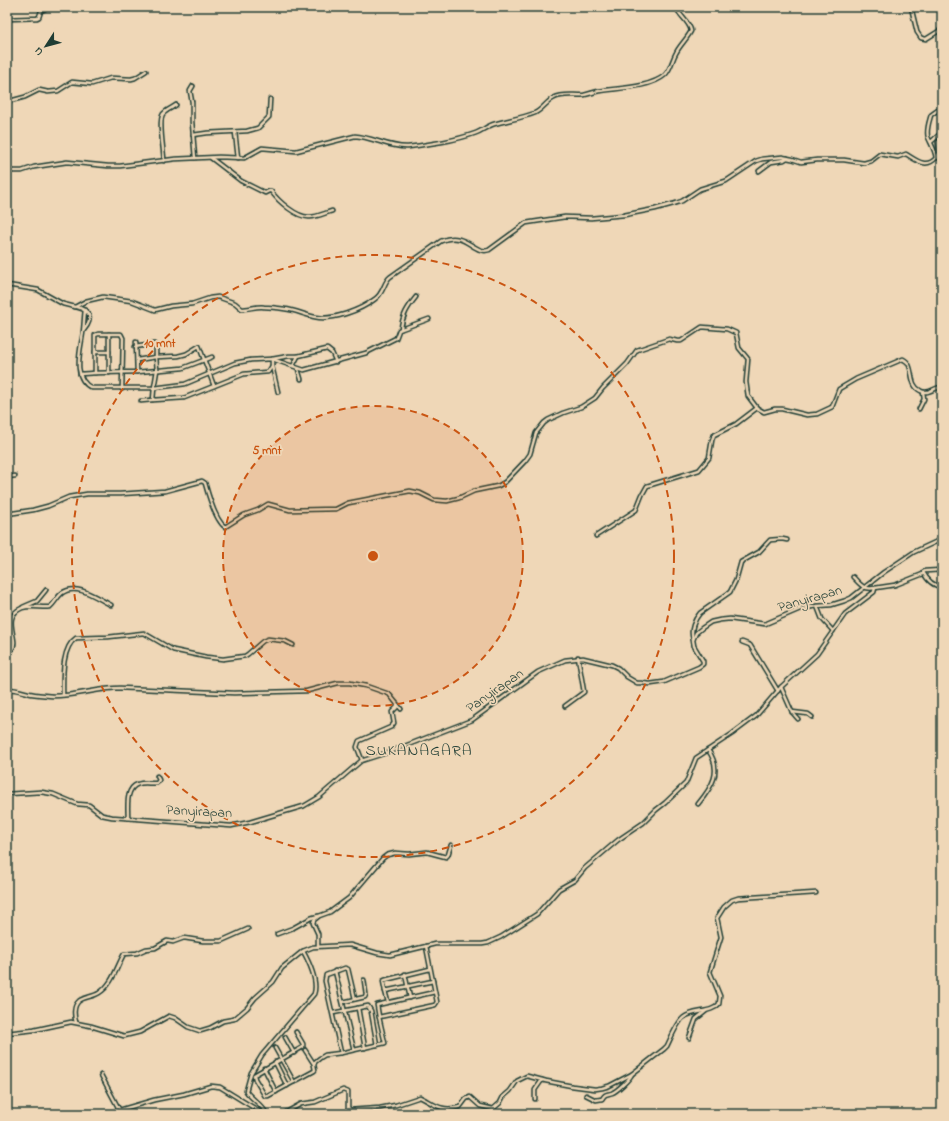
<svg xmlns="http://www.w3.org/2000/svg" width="949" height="1121" font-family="'Indie Flower',sans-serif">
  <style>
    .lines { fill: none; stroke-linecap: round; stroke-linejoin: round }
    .minor-casing { stroke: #1f3d34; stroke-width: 5.5 }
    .minor { stroke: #efd7b7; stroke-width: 2.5 }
    .ring { fill: none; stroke: #ca5512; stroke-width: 2; stroke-dasharray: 7 5 }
    .labels { text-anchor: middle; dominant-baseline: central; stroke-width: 3.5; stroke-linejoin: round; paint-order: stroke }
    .street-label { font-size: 14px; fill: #1f3d34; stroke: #efd7b7 }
    .quarter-label { font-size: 16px; letter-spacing: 1px; fill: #1f3d34; stroke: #efd7b7 }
    .centre { fill: #ca5512; stroke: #efd7b7; stroke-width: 2 }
    .ring-label { font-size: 12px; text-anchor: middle; font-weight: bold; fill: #ca5512; stroke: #efd7b7; stroke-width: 3.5; stroke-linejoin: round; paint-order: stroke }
  </style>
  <rect width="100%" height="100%" fill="#efd7b7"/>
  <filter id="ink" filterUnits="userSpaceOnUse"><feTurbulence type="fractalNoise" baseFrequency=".025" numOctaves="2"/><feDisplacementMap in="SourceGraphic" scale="8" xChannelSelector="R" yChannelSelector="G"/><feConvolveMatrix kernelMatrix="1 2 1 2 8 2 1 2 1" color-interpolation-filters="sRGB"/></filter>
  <g filter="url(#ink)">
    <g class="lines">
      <g class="minor-casing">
        <g id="minor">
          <polyline points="911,7 917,32 921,38 926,39 942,29"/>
          <polyline points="7,19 37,18 39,17 41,11 49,7"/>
          <polyline points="193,86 190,91 192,102 192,122 195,158"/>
          <polyline points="7,105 10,101 25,97 39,90 48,92 58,91 72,82 92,84 111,78 131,79 135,78 146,71"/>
          <polyline points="235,132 238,158"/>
          <polyline points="193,135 207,133 247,131 258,128 269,117 270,99"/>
          <polyline points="931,142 942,132"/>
          <path d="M 211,158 L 241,181 L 265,193 L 269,191 L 271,191 C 278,201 297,218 310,217 C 317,217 325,213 332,211"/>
          <polyline points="937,158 939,153 938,142 942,139"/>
          <path d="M 164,161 C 164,151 158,121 163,114 C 166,110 172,108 176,105"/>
          <path d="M 7,171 L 22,171 L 34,167 L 67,162 L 108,166 L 120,166 L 175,159 L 219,157 L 244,158 L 262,148 L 296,151 L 355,136 C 373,137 389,148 408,147 C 431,144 454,141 476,133 C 482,131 487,126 494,124 C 508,120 522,118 535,113 C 543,109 547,101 554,98 C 563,93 574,96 584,95 C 589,94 594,92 599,91 C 618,88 650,88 665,75 C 671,69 672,60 676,53 C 680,45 687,39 691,31 C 690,22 679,16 676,7"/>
          <polyline points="759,171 771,162 784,160 787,158"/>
          <path d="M 7,285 L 38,290 L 63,304 L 75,307 L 86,301 L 103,297 L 132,301 L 155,310 L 171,306 L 192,304 L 210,298 L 218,297 L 235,303 L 242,309 C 249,309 257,306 264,307 C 271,307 278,308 285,309 C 295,310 305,315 315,317 C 332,321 361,310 375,299 C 384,293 383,283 390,277 L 441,241 C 465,230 474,255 489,250 L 526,223 L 565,217 L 591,218 L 624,215 L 655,209 L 673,204 L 682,201 L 700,189 L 726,181 L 756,161 L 762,159 L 782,157 L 792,159 L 801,162 L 817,160 L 844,160 L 864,163 L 871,161 L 880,154 L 898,157 L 906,154 C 916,160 926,169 936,158 C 935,150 931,144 928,137 C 926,130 929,122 931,115 L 942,107"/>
          <path d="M 76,307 C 90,310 94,318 84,330"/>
          <path d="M 85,310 C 84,318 84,325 83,332 C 81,349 71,379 92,388 L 154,388 L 153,400 L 184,398 L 244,374 L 268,372 L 272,366 L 272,359 L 289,356 L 298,356 L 327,349 L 332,353 L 336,362"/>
          <path d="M 401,329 C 402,316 408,307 416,297"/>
          <polyline points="109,334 109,373"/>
          <polyline points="136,342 137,372"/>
          <polyline points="135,347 154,344 156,347 156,357 178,356 186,354 199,346 214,386"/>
          <polyline points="95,352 109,352"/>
          <polyline points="137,360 156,357 157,370 154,388 185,384 235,363 251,360 272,359 304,370 366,353 396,338 399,330 429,319"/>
          <polyline points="272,366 278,392"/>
          <polyline points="293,366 298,356"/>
          <polyline points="298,369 301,379"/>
          <polyline points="95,373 95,335 98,334 121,334 123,338 122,389"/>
          <polyline points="80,374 95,373 137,372 183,368 212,357"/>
          <polyline points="141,401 152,400"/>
          <polyline points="919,409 924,399 923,392"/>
          <polyline points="7,477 15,476"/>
          <path d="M 7,514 L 33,510 L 48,506 L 69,497 L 87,494 L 120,494 L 165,491 L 202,481 L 205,483 C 208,494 216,521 225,527 L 244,515 L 258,510 L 268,504 L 290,510 L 336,509 L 348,503 L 410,491 L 420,493 L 434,500 L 447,501 L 459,498 L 474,491 L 498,486 L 505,482 L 525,461 L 530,454 L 536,433 L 544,423 L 548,420 L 563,413 L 581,407 L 595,398 L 603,388 L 627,364 L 637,350 L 669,339 L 677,341 L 681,341 L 702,327 L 727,329 L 736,333 L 739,348 L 748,359 L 746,382 L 748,396 L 757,408 L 764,412 L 775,409 L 782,409 L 807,415 L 817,414 L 832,407 L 839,389 L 856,379 L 903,359 C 916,365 907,385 921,391 C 929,395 934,387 942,387"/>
          <polyline points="596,536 636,510 642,495 647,486 699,470 709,458 712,440 714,435 736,424 757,408"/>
          <path d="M 942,570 L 925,571 L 923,572 C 927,580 934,586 942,587"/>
          <polyline points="875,588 895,585 923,574"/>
          <polyline points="817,606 822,619 833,631"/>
          <polyline points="23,607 37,601 46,590"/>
          <path d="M 693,639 C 690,630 694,620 700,613 L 730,592 L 736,580 L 741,562 L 759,552 L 770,540 L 782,539 L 787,540"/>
          <polyline points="742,642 750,645 778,691"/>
          <path d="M 7,652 C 7,652 12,650 12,649 C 20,640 0,617 22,608 C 31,605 41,608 50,607 C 55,603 57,597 62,593 C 77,582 98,599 111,605"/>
          <polyline points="781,687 792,712 798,719"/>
          <path d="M 7,689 C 15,689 21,691 28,693 C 36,695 45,695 53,696 C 76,696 98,688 120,688 L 234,693 L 307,691 L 338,683 L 350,683 L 366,686 L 389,694 L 401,709"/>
          <path d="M 63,695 C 63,679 61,648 76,638 L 108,637 L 144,633 L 173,650 L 206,657 L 223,659 L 245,656 L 248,654 L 263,641 L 268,639 L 285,641 L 293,645"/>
          <polyline points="565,706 584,692 578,657"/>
          <polyline points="792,712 808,714 812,717"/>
          <polyline points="362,760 357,747 359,741 391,727 394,723 392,712 397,707 397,704"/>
          <polyline points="7,794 41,792 53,794 77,804 89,805 102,815 112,817 231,826 250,822 304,806 319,797 361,761 392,751 472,720 538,672 565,660 583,658 612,665 618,668 627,677 637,683 641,683 650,684 664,682 699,667 703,664 703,661 694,646 693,640 696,633 702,628 711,622 720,620 730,619 765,624 800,609 817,606 831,605 844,601 851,598 884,572 914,552 942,539"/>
          <path d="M 698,804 C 712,787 723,771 708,750"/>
          <path d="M 128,818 C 128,808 125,788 138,784 C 144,782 151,784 157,783 L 159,780 L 157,776"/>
          <polyline points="277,934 293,928 311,918 318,916"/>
          <polyline points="318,946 318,934 313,923 314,920 319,916 330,912 349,898 383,858 387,855 395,853 409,854 427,852 446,857 448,855 451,845"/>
          <polyline points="335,971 354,1050"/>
          <polyline points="405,974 410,998"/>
          <polyline points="385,991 383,981 385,980 430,969"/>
          <polyline points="343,1002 365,997 366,994 364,980"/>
          <polyline points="388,1002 385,991 433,981"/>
          <polyline points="358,1008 365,1048"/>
          <polyline points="333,1013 368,1006 371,1011 377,1045"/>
          <polyline points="379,1017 377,1005 435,992 426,946"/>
          <path d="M 76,1022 C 74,1016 73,1006 79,1001 C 83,997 93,997 99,993 C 113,984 116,968 124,954 L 137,953 L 146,949 L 155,948 L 167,941 L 173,942 L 184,938 L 203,941 L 221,941 L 248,929"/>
          <polyline points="296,1032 303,1044 303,1047 254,1075 255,1079 265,1096 268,1096 314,1071 315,1070 314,1065 315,1062 320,1058 325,1055 341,1053 385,1043 379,1017 435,1005 437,1002 435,992"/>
          <path d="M 7,1033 L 34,1030 L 71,1022 L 91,1026 L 124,1036 L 140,1032 L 169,1016 L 175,1018 L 188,1027 L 200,1031 L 210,1028 L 223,1021 L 234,1019 L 247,1008 L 255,998 L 273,982 L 282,968 L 303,951 L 313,947 L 350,945 L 377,953 L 390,955 L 435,944 L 482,944 L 488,943 L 501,937 L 537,914 L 559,889 L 575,880 L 585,868 L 618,840 L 643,823 L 656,810 L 665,803 L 686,783 L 696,758 L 732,734 L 756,716 L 781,687 L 817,654 L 845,614 L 874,592 L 875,588 C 863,590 861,585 853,577"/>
          <polyline points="285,1037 294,1053"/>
          <polyline points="689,1038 696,1019 706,1011"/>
          <polyline points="275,1048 294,1082"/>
          <polyline points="305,1050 314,1064"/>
          <polyline points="341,1053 325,981 326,975 345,968 348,969 355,999"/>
          <polyline points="275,1062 287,1086"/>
          <polyline points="264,1068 276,1092"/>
          <polyline points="101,1075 120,1111"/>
          <path d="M 586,1095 L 596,1100 L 602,1099 C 606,1093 606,1095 612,1093 C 617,1091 630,1079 632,1074"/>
          <polyline points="535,1099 535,1090 542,1080"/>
          <polyline points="7,1110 10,1114"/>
          <polyline points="106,1114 154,1100 184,1094 211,1086 220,1087 264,1114"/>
          <path d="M 267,1114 C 261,1103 251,1099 246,1091 L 251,1073 L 262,1055 L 314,994 C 318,982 309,962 303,951"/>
          <path d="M 283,1114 L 301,1104 L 315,1102 L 343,1090 L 348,1092 L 348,1108 L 351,1110 L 380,1108 L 396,1105 L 420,1097 C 436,1105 441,1112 460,1107 L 466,1099 L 470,1097 L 480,1106 L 493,1109 L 500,1103 L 503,1097 L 510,1091 L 517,1081 L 527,1076 L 546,1081 L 572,1086 L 595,1089 L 602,1088 L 609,1086 L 632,1074 L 664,1049 L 667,1046 C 671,1038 677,1023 683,1018 C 693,1009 711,1014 719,1004 L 720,996 L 710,972 L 721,937 L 717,918 L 724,907 L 732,900 L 738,898 L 816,893"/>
        </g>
      </g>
      <use href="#minor" class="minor"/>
    </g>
  </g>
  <circle cx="373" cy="556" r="150" fill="#ca5512" fill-opacity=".12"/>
  <g class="ring">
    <circle cx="373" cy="556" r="150"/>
    <circle cx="373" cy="556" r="301"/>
  </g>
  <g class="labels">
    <g class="street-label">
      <text transform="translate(810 599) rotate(-16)">Panyirapan</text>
      <text transform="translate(495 691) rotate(-35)">Panyirapan</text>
      <text transform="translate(199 812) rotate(3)">Panyirapan</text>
    </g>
    <g class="quarter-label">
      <text x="419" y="751">SUKANAGARA</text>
    </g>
  </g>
  <circle cx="373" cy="556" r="6" class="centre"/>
  <g class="ring-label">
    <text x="160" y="347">10 mnt</text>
    <text x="267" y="454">5 mnt</text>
  </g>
  <rect width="949" height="1121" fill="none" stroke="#efd7b7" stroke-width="24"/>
  <rect x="12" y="12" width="925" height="1097" fill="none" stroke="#1f3d34" stroke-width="1.5" filter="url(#ink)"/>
  <g transform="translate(46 46) rotate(234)" stroke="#efd7b7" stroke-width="3" paint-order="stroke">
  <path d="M0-3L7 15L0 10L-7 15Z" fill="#1f3d34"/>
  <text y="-6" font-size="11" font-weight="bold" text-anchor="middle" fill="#1f3d34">U</text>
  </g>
</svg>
